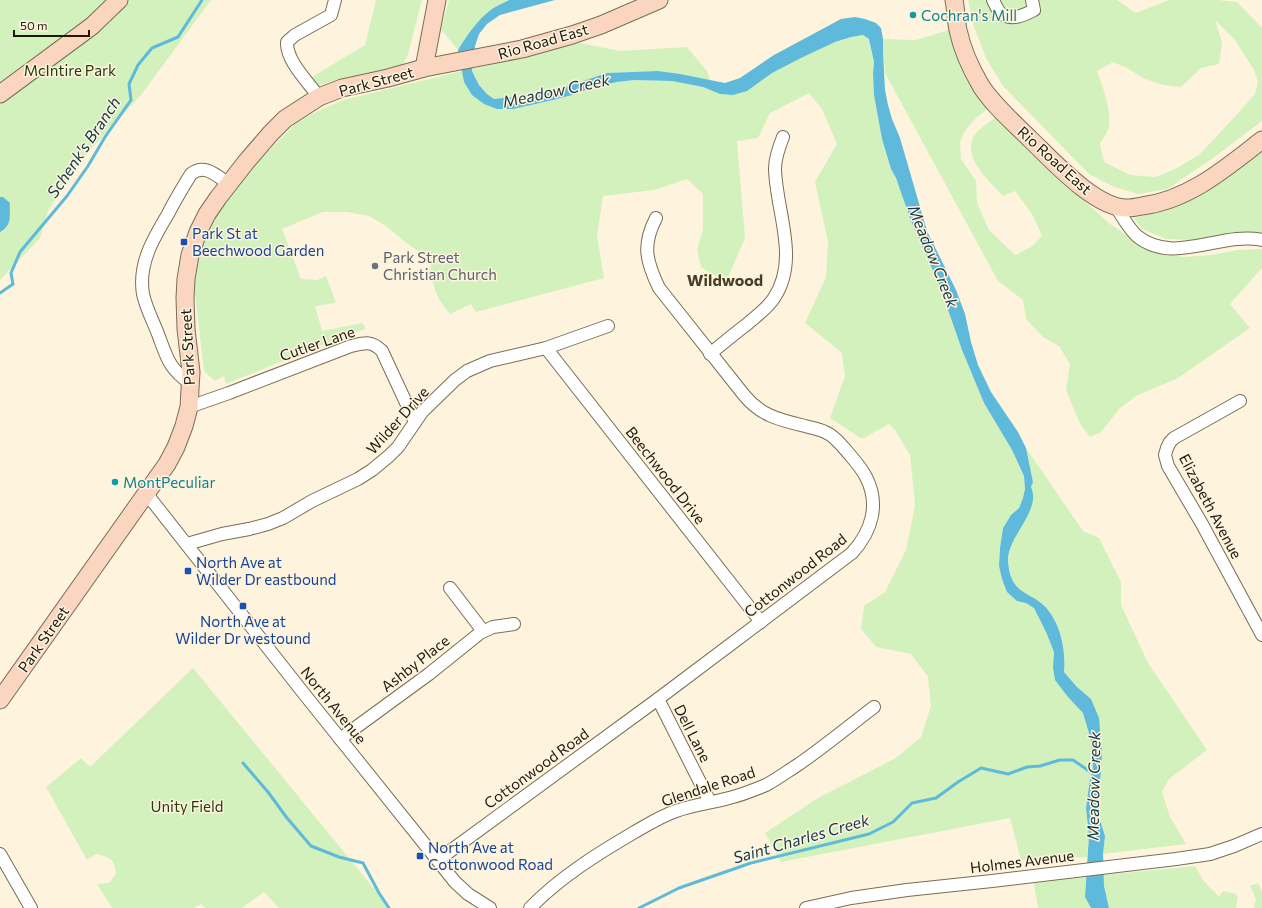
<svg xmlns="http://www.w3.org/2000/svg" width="1262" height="908" font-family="Commissioner,sans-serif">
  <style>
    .green { fill: #d3f1bd; fill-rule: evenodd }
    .water { fill: #5eb9db }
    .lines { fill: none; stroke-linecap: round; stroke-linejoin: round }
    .stream { stroke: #5eb9db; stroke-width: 3 }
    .street-casing { stroke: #786e55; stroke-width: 14 }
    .secondary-casing { stroke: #786e55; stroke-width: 19 }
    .street { stroke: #fff; stroke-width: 12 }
    .secondary { stroke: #fad6c1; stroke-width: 17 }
    .culture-dot { fill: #0f9aa8; stroke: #fef4de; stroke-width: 1.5 }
    .transit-dot { fill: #1a4fb4; stroke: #fef4de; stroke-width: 1.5 }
    .worship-dot { fill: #6b7280; stroke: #fef4de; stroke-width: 1.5 }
    .labels { text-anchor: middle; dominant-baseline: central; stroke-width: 3; stroke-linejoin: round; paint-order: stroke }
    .culture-label { font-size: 15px; fill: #0d838f; stroke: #fef4de; text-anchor: start }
    .street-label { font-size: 15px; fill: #1d190f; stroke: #fef4de }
    .park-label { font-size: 15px; fill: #253d0d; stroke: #fef4de }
    .transit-label { font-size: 15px; fill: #164399; stroke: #fef4de; text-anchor: start }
    .worship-label { font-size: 15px; fill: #5b616d; stroke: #fef4de; text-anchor: start }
    .water-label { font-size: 16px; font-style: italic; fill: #103a49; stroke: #fef4de }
    .neighbourhood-label { font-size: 16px; font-weight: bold; fill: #463d25; stroke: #fef4de }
  </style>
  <rect width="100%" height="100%" fill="#fef4de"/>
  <g class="green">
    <polygon points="0,0 211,0 141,95 80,161 48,211 40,238 0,280"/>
    <polygon points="376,0 422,0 408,54 403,65 339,79 317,86 312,77 365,45"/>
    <path d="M 449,0 L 509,0 C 504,3 498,5 492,9 C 478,19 467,35 458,50 L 441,29 Z"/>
    <path d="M 968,0 L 1117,0 L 1136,13 L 1169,0 L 1218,0 L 1237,2 L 1262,28 L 1262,121 L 1213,158 L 1167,189 L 1138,194 L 1112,186 L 1089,174 L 1003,86 L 986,58 L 973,24 ZM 1215,20 L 1235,40 L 1254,70 L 1258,82 L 1255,94 L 1241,110 L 1200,154 L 1177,168 L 1156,177 L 1130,175 L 1104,162 L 1100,144 C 1102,139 1106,135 1108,130 C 1113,114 1103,87 1097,71 L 1113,62 L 1127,68 L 1145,79 L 1163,85 L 1181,87 L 1201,68 L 1219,64 L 1222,42 Z"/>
    <path d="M 949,30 L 958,59 L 989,108 L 975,119 L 965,131 L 960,142 L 961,159 L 976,181 L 977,203 L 989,230 L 1015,255 L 1031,247 L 1042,236 L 1032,214 L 1015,191 L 1003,196 C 989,181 959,155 976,133 C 981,127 990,122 996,117 L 1025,147 L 1110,224 L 1152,252 L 1184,257 L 1212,255 L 1237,250 L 1262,249 L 1262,268 L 1230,304 L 1250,328 L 1178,378 L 1138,395 L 1120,408 L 1101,432 L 1090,437 L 1080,424 L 1066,390 L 1070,364 L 1059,346 L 1043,337 L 1026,319 L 1023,300 L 998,281 L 885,73 L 883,52 L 883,39 L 916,40 Z"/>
    <path d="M 863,35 L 869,39 L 874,62 L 873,74 L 874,95 L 882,139 L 891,169 L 896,178 L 911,221 L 939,284 L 962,350 L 984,403 L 1012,450 L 1024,476 L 1025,489 L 1023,498 L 1019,508 L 1011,515 L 1003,528 L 1000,548 L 999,566 L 1002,579 L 1017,601 L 1026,603 L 1034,608 L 1046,632 L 1054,652 L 1053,667 L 1068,697 L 1083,712 L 1091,740 L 1093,768 L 1090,779 L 1086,808 L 1089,835 L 1087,857 L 1021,860 L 1010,818 L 781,862 L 765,833 L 818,798 L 896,758 L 921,737 L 931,706 L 928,677 L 911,654 L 876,647 L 861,629 L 864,606 L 885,592 L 906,550 L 915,505 L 910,455 L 895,430 L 889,424 L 862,439 L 830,418 L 845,376 L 842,353 L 805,323 L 826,277 L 828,242 L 815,182 L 837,144 L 822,109 L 809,93 L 770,113 L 758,138 L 737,141 L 745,238 L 727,280 L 712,274 L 701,267 L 697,250 L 703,229 L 703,194 L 687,179 L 654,190 L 603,196 L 597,235 L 604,278 L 476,312 L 471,304 L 450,314 C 433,294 433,284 429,259 L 404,241 L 386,226 L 369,216 L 347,212 L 323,212 L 282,229 L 301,279 L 317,280 L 326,276 L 336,303 L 315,306 L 322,331 L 362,323 L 365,326 L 364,330 L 357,331 L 226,384 L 224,376 L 215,381 L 204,371 L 196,302 L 192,284 L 196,263 L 211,224 L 228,199 L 253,167 L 296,123 L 318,111 L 343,100 L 462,71 L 464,82 L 484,104 L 553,100 L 576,94 L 593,87 L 617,82 L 634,80 L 672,81 L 703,87 L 720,94 L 747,91 L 772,73 L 801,58 L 835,42 L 851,37 Z"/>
    <path d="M 580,43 L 620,51 L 687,47 L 707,71 L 710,80 L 658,71 L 607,73 L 547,93 L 494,99 C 483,92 478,83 472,71 L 473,69 Z"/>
    <polygon points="1262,150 1262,235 1223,235 1193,240 1166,239 1142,229 1134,218 1168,210 1223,180"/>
    <path d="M 1026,448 L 1083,531 L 1099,538 L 1121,582 L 1121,605 L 1148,663 L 1207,750 L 1169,779 L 1162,792 L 1170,817 L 1186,844 L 1103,854 L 1105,836 L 1099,817 L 1098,798 L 1101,771 L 1102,753 L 1091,699 L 1077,687 L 1064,672 C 1066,652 1061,626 1048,610 C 1034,592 1015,597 1009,570 C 1009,567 1008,564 1008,561 C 1007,536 1041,511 1031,487 L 1033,482 Z"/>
    <path d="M 193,668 L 390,908 L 279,908 L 264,892 L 242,908 L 205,908 L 201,904 L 194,908 L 112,908 L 97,884 L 109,883 L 116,874 C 115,859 110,857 96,854 L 87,860 L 46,787 L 81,758 L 90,767 Z"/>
    <polygon points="1195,866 1203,880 1219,897 1223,891 1236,894 1238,897 1236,908 1109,908 1104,886 1104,875"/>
    <polygon points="1086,877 1085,897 1091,908 1038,908 1034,883"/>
    <polygon points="1258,883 1262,892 1262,908 1254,908 1256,899 1250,886"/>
  </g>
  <g class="water">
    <path d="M 509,0 L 555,0 L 500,15 L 487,24 L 479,34 L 475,46 L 472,71 L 479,85 L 487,94 L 494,99 L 547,93 L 607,73 L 658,71 L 680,74 L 725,83 L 740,78 L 774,55 L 841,19 L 855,17 L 865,19 L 876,23 L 881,28 L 883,39 L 883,52 L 885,90 L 888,105 L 892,119 L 900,138 L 927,231 L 956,290 L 965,314 L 971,342 L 978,365 L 991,392 L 1018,432 L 1026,448 L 1033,482 L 1031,487 C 1042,511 1007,536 1008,561 C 1008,564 1009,567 1009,570 C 1015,597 1034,592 1048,610 C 1061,626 1066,652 1064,672 L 1077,687 L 1091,699 L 1099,718 L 1102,753 L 1101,771 L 1098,798 L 1099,817 L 1105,836 L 1103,854 L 1104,886 L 1109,908 L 1091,908 L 1085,897 L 1089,835 L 1086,808 L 1090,779 L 1093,768 L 1091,740 L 1083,713 L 1068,697 L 1055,680 L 1053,667 L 1054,652 L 1046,632 L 1034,608 L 1026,603 L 1017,601 L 1007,592 L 1002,579 L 999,566 L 1000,548 L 1003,528 L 1011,515 L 1019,508 L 1023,498 L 1025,489 L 1024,476 L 1012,450 L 984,403 L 962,350 L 939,284 L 911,221 L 896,178 L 891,169 L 882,139 L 874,95 L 873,74 L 874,62 L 869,39 L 863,35 L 851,37 L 835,42 L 801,58 L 772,73 L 747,91 L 733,95 L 720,94 L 703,87 L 672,81 L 634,80 L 617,82 L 593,87 L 576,94 L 553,100 L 513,109 L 497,109 L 484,104 L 472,95 L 464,82 L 458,50 C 467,35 478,19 492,9 C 498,5 504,3 509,0 Z"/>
    <path d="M 0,197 L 3,197 L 10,203 C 9,215 13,225 0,232 Z"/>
  </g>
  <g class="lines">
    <g class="stream">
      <polyline points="0,293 13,284 11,273 20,252 67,196 88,166 105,137 131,100 129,84 138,65 152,48 178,37 202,0"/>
      <polyline points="243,763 268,792 287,818 311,846 339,857 363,863 379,893 389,908"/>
      <polyline points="639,908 679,888 751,863 869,834 893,822 912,803 936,798 958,782 981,768 1008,774 1027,767 1040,766 1060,760 1073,760 1095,775"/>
    </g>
    <g class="street-casing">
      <g id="street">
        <path d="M 993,0 C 995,4 998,12 1002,14 C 1013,21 1024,15 1034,10 L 1032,0"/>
        <path d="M 319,97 C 309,83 286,61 287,42 L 295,35 L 331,15 L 335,0"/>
        <path d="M 1115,206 C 1122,215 1128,228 1137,236 C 1174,266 1221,231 1262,240"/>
        <polyline points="546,348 761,622"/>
        <path d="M 710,354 C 722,344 734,334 746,325 C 756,316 767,309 774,298 C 800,259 776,211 775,169 C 775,158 779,147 783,137"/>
        <path d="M 191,384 C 169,369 167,358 158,334 C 153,321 146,308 143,294 C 138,264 153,239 168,214 C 175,200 183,187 191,174 C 205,163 217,176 229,184"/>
        <polyline points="1240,401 1174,438 1170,442 1167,448 1165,455 1168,466 1202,524 1262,635"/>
        <path d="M 189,407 L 229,393 L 351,346 C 364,343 371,340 382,351 L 415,422"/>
        <polyline points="146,493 305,695 455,882 468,894 490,908"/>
        <polyline points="187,544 222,534 249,529 268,524 283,518 312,501 358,479 372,470 389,456 398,447 422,412 455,380 467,371 490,361 546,348 608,326"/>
        <polyline points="450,588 483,631"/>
        <polyline points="658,699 710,802"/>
        <polyline points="340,739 429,674 480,633 493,627 514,624"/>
        <polyline points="0,854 31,908"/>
        <path d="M 438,860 L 658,699 L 852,553 C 872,531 880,504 866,477 C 862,469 856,462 850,455 C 843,447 835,436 825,432 C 819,429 812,428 805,426 C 780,420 761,416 744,395 L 659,288 C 646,261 642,245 656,218"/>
        <path d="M 530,908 C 559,878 597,854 633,833 C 647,825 661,816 676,811 C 693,805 711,803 729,798 C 742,795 754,790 766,785 C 777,779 788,771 799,764 C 825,746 849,726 874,707"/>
        <polyline points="806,908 851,898 907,890 992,881 1176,859 1210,854 1234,846 1262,834"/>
      </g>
    </g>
    <g class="secondary-casing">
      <g id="secondary">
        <path d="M 954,0 C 956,10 956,20 958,30 C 962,49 971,69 981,86 C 994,106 1013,122 1030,139 C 1052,160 1095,208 1127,208 C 1132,208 1137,207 1142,206 C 1189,200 1226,168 1262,140"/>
        <polyline points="424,68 437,0"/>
        <polyline points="0,94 92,26 119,0"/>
        <polyline points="0,700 167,464 176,447 184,426 189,407 191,372 186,329 185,298 186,279 190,255 198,232 207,214 218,198 246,162 271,133 285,119 319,97 342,88 388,78 424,68 522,49 572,35 601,25 659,0"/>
      </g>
    </g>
    <use href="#street" class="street"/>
    <use href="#secondary" class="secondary"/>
  </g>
  <g class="culture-dot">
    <circle cx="913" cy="15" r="4"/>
    <circle cx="115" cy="482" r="4"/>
  </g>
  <g class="transit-dot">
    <rect x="180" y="238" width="8" height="8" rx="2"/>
    <rect x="184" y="567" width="8" height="8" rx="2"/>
    <rect x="239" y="602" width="8" height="8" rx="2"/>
    <rect x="416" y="852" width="8" height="8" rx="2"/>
  </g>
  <circle class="worship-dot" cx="375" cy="266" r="4"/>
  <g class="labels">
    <g class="culture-label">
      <text x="921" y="15">Cochran's Mill</text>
      <text x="123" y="482">MontPeculiar</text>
    </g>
    <g class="street-label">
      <text transform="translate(543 41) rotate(-16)">Rio Road East</text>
      <text transform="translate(376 81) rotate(-15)">Park Street</text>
      <text transform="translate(1055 160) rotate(42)">Rio Road East</text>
      <text transform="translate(317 343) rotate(-19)">Cutler Lane</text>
      <text transform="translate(187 347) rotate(-93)">Park Street</text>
      <text transform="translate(397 420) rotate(-48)">Wilder Drive</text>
      <text transform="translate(666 475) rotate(52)">Beechwood Drive</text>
      <text transform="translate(1211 506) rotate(62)">Elizabeth Avenue</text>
      <text transform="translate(795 575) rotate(-38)">Cottonwood Road</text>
      <text transform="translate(43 639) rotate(-55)">Park Street</text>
      <text transform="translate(415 663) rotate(-38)">Ashby Place</text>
      <text transform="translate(334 705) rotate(51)">North Avenue</text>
      <text transform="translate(693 733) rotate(63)">Dell Lane</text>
      <text transform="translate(536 768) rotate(-36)">Cottonwood Road</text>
      <text transform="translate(708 786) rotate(-18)">Glendale Road</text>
      <text transform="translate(1022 861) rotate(-7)">Holmes Avenue</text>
    </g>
    <g class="park-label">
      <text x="70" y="70">McIntire Park</text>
      <text x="187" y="806">Unity Field</text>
    </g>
    <g class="transit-label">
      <text x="192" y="233">Park St at<tspan x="192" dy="17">Beechwood Garden</tspan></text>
      <text x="196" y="562">North Ave at<tspan x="196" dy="17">Wilder Dr eastbound</tspan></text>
      <text x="243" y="621" text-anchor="middle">North Ave at<tspan x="243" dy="17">Wilder Dr westound</tspan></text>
      <text x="428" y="847">North Ave at<tspan x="428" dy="17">Cottonwood Road</tspan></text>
    </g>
    <g class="worship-label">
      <text x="383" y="257">Park Street<tspan x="383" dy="17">Christian Church</tspan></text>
    </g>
    <g class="water-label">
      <text transform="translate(556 90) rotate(-12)">Meadow Creek</text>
      <text transform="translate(83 147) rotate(-56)">Schenk's Branch</text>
      <text transform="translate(934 256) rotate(68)">Meadow Creek</text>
      <text transform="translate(1093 786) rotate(-89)">Meadow Creek</text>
      <text transform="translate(801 838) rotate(-16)">Saint Charles Creek</text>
    </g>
    <g class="neighbourhood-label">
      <text x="725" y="279">Wildwood</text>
    </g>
  </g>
  <path d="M14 30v6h75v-6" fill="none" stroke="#1d190f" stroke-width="2"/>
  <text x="20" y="30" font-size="12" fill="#1d190f" stroke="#fef4de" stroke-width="3" paint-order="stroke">50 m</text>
</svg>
